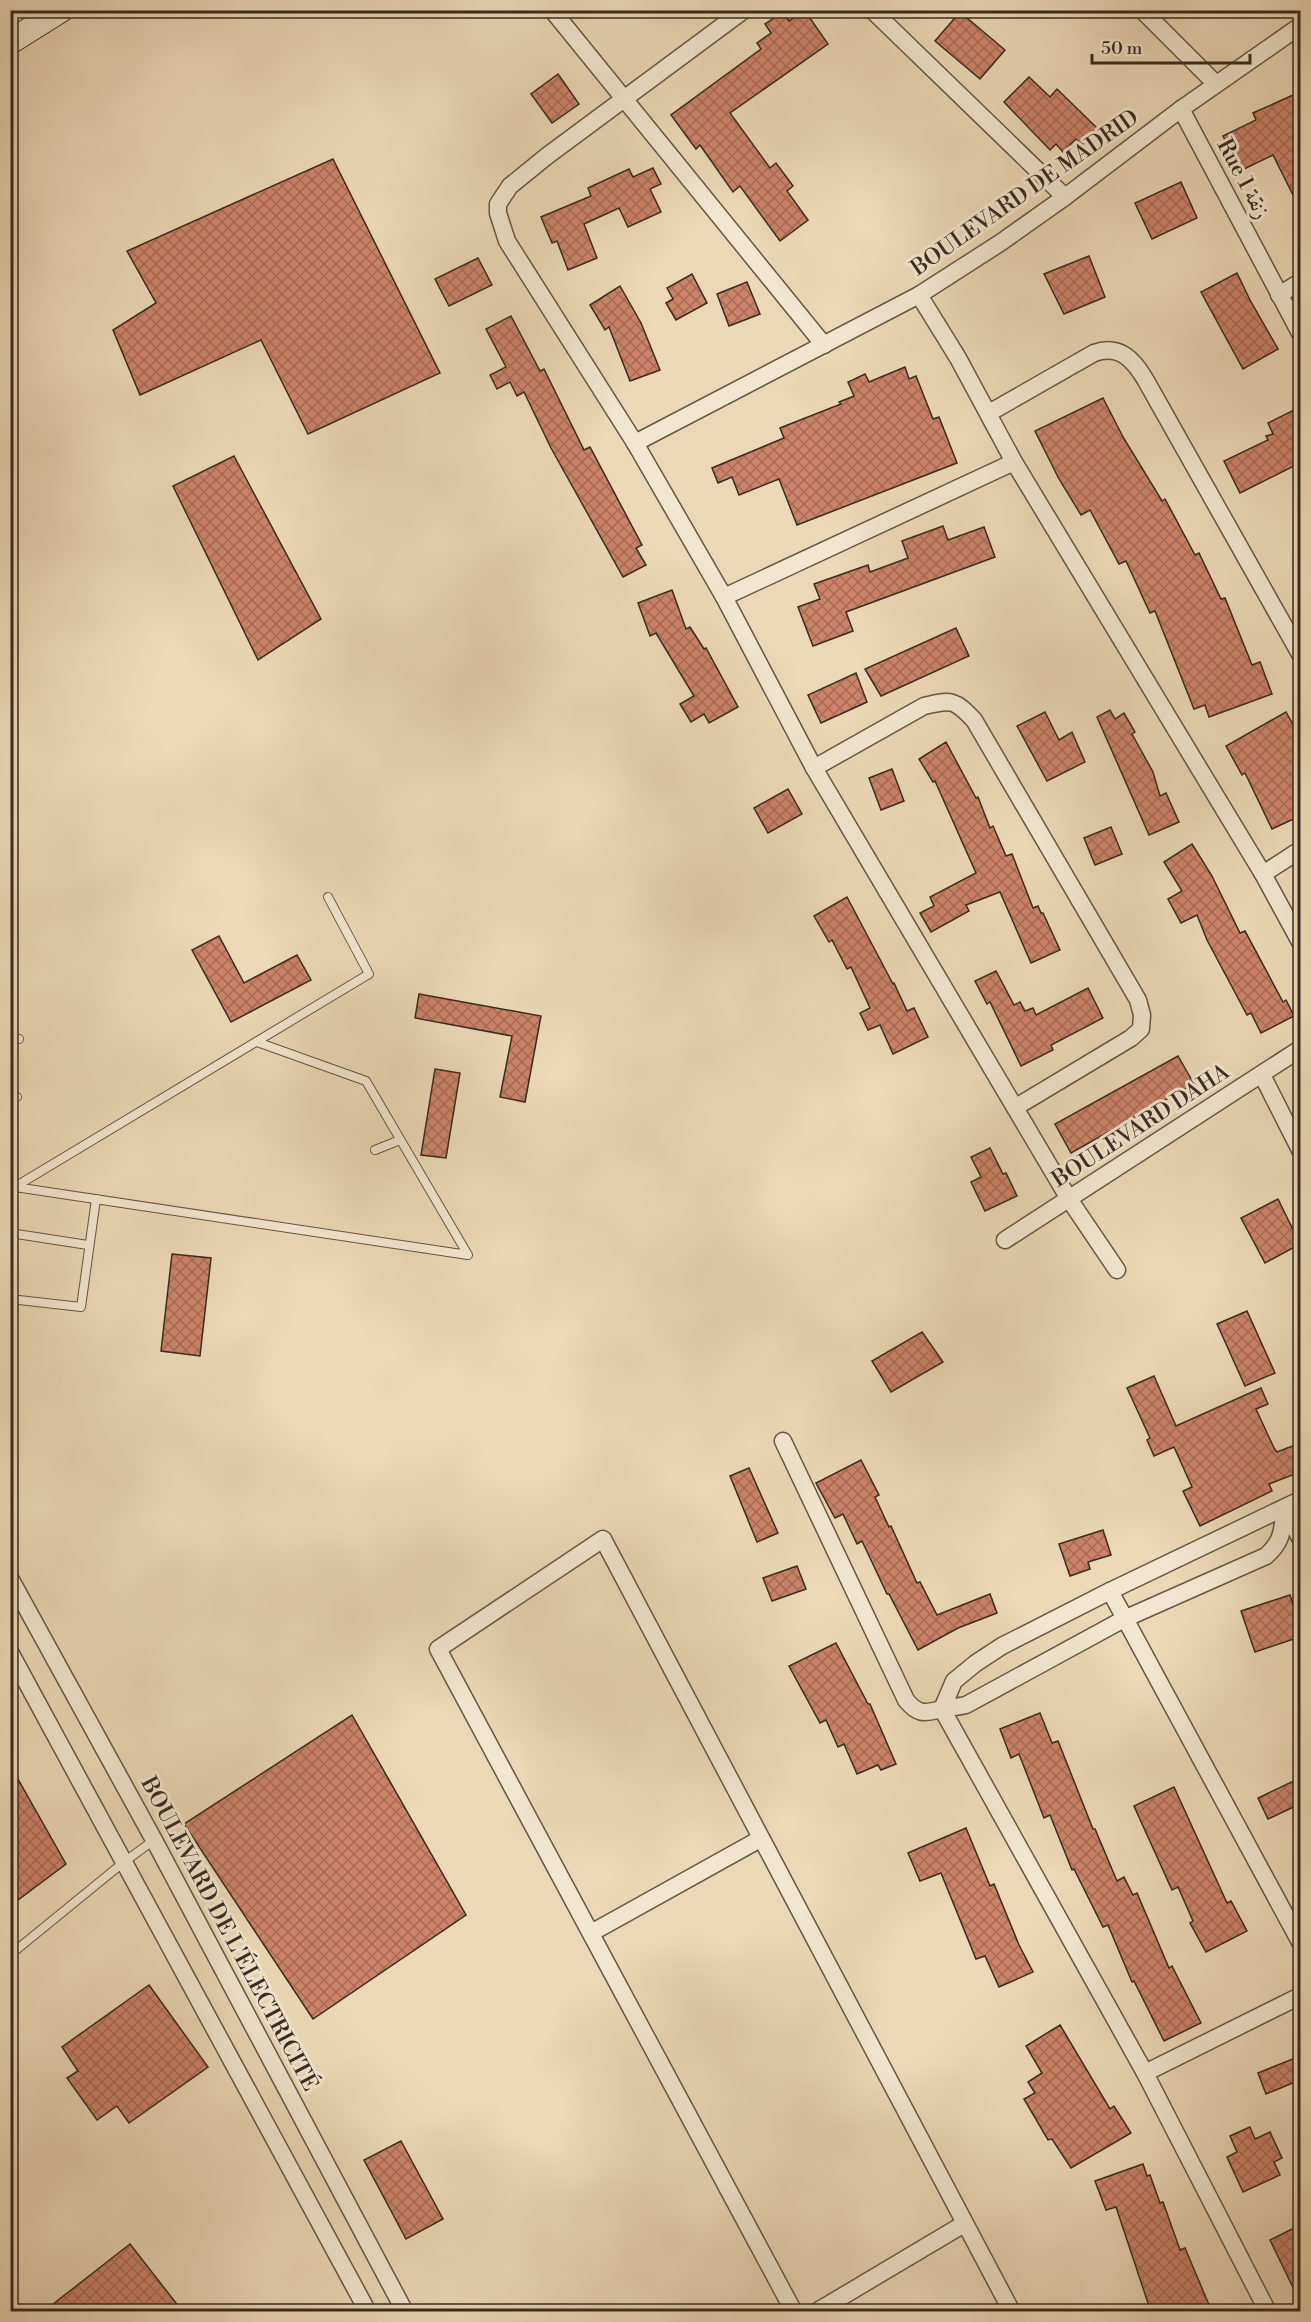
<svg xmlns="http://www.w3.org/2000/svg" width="1311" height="2322" font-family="'Libre Bodoni',Amiri,serif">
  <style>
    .building { fill: url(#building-cross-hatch); stroke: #382a21; stroke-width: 1.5 }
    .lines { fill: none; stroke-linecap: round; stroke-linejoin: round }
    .lane-casing { stroke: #655646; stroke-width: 10 }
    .street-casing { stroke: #655646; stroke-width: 19 }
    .secondary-casing { stroke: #382a21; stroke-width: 26 }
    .lane { stroke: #f3e6d0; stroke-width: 8 }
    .street { stroke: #f3e6d0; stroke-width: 16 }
    .secondary { stroke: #f3e6d0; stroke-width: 24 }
    .labels { text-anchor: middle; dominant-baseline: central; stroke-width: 6; stroke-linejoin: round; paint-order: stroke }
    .street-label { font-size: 22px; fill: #382a21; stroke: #f3e6d0 }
  </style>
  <defs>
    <pattern id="building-cross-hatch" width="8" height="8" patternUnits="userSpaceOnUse" patternTransform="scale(1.5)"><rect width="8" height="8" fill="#cc8368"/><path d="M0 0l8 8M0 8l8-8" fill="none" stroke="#a76b55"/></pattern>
  </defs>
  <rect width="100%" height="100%" fill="#ecd8b6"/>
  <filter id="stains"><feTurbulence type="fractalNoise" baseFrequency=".00333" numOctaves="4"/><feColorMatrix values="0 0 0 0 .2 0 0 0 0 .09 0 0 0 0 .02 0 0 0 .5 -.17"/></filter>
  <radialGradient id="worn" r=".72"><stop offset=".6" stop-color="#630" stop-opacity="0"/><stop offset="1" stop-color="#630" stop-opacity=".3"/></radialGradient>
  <g class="building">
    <polygon points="805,11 828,44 730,113 770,168 776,163 793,186 787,191 808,220 780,241 740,186 733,192 700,145 696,149 671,115 761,49 757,43 771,33 765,24 783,12 789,21"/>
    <polygon points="960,12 1005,50 980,79 935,41"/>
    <polygon points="558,74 579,104 552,123 531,94"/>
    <polygon points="1029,77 1050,97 1057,89 1098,129 1082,145 1076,139 1063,152 1056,144 1050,150 1004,102"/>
    <polygon points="1300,92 1300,209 1273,155 1240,171 1223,136 1256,120 1253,113"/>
    <polygon points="333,159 440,373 308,434 261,340 140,395 113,330 156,303 127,251"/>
    <polygon points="653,168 661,184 650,189 661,212 628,227 619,208 584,224 597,258 568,270 557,241 552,243 541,217 591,196 588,188 629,169 633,177"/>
    <polygon points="1181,182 1197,218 1152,239 1135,203"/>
    <polygon points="1089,256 1105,297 1064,314 1044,274"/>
    <polygon points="478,258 492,285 449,306 435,279"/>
    <polygon points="1237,273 1250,300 1278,349 1243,369 1201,292"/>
    <polygon points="692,274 707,303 676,320 666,303 673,299 667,288"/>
    <polygon points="747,282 760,314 729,326 717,294"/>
    <polygon points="620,286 641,323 660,370 630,381 609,327 605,330 590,305"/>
    <polygon points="511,316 540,371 544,369 584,450 590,447 642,545 636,548 646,565 623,577 551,448 524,392 517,396 510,382 497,389 490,375 506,367 486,329"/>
    <polygon points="905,367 909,379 916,376 933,419 939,417 957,463 797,525 779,479 739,495 732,477 718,483 712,468 784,438 780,428 841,404 839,402 854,396 848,382 865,374 869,382"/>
    <polygon points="1103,398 1123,437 1162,501 1165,499 1195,555 1199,553 1221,599 1225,598 1252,665 1260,662 1272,694 1209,717 1205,705 1194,709 1155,611 1150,613 1126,561 1119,564 1090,510 1081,515 1059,479 1035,431"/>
    <polygon points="1300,407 1300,463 1240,493 1224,461 1268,440 1266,436 1273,434 1268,423"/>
    <polygon points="234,456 321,619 258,660 173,486"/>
    <polygon points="943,526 948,540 984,527 995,557 846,612 853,631 813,646 798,607 820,599 814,584 868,565 870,572 908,558 902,541"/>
    <polygon points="672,590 686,629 690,627 704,649 706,648 738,707 709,723 704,714 691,722 680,704 694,696 656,633 650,636 638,603"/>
    <polygon points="956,628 969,656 881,696 865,669"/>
    <polygon points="856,673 867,702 821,723 808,695"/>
    <polygon points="1110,710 1115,719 1124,713 1135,732 1132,734 1153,772 1160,796 1166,793 1179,822 1149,835 1097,717"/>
    <polygon points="1045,712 1059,740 1072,732 1085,762 1047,781 1017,726"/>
    <polygon points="1286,712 1300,737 1300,816 1272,829 1245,773 1242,775 1226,746"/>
    <polygon points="946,742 976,798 978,797 990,828 993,826 1006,856 1012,854 1033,908 1038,906 1041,913 1043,913 1060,950 1031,963 1000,892 966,905 969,911 931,932 920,913 934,906 930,897 976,873 935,781 933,782 919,759"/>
    <polygon points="892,769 904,801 881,810 869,778"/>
    <polygon points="788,789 802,814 768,833 754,808"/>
    <polygon points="1111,827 1122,854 1095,865 1084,838"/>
    <polygon points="1192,844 1212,876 1240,933 1245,931 1283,1002 1286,1000 1294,1016 1261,1033 1251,1013 1247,1015 1207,940 1197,915 1181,923 1168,899 1182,891 1164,862"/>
    <polygon points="847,897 893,984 894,983 907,1011 914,1008 928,1037 893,1054 880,1025 868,1030 860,1013 870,1008 851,967 847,969 832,940 829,942 814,916"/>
    <polygon points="219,936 244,983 297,955 311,980 231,1022 192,950"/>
    <polygon points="996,971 1014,1005 1020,1002 1025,1011 1033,1008 1036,1015 1088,988 1103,1018 1051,1045 1053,1050 1021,1066 990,1002 987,1004 975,981"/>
    <polygon points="419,994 541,1016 525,1102 500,1097 512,1036 415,1018"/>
    <polygon points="1178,1056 1194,1084 1071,1153 1055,1124"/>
    <polygon points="435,1069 460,1073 446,1158 421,1155"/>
    <polygon points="990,1148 1003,1174 1006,1173 1017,1196 985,1211 971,1182 981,1177 971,1157"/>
    <polygon points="1278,1199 1300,1244 1265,1263 1241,1218"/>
    <polygon points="172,1254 211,1258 200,1356 161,1351"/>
    <polygon points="1247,1311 1275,1373 1245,1386 1217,1324"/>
    <polygon points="922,1332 943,1362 891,1392 872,1361"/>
    <polygon points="1154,1376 1176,1426 1261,1388 1268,1404 1256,1409 1274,1448 1277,1452 1300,1443 1300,1472 1269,1484 1272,1491 1200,1526 1183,1491 1192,1487 1174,1447 1154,1456 1147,1440 1150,1438 1127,1388"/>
    <polygon points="861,1460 879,1495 875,1497 889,1527 891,1526 917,1583 920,1582 937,1615 990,1594 997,1613 958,1628 918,1650 889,1594 887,1594 862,1541 857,1544 843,1514 835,1518 816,1483"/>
    <polygon points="749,1468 778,1533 757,1542 730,1476"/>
    <polygon points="1103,1530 1111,1555 1088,1562 1090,1569 1070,1576 1059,1544"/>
    <polygon points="797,1566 806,1589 772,1601 763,1578"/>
    <polygon points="1290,1595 1300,1626 1300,1637 1255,1652 1241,1611"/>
    <polygon points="836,1643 868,1704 870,1704 896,1764 881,1770 878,1765 857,1774 844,1744 838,1747 826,1720 820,1723 789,1666"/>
    <polygon points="1040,1713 1052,1743 1058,1741 1093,1829 1095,1829 1117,1881 1124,1877 1133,1895 1137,1893 1169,1968 1172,1966 1201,2023 1164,2041 1134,1981 1132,1982 1108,1925 1103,1927 1074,1869 1072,1870 1050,1815 1044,1818 1019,1754 1011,1758 1000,1729"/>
    <polygon points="352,1715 466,1915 313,2019 184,1824"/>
    <polygon points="10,1765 66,1864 10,1906"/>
    <polygon points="1300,1778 1300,1804 1268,1819 1258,1798"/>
    <polygon points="1174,1787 1227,1903 1231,1901 1247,1931 1206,1952 1190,1923 1193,1921 1178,1887 1172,1890 1134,1806"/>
    <polygon points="966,1828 990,1886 994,1884 1019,1945 1033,1972 999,1987 985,1956 976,1959 941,1873 920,1881 908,1853"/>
    <polygon points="149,1985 208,2067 129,2123 117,2106 97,2120 67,2078 78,2071 62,2047"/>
    <polygon points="1060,2025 1110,2109 1114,2106 1131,2133 1071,2168 1052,2139 1048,2140 1024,2099 1035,2093 1028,2082 1042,2073 1026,2046"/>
    <polygon points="1300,2056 1300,2080 1266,2094 1258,2073"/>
    <polygon points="1250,2127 1255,2139 1270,2132 1282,2158 1274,2162 1280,2175 1243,2192 1227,2157 1237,2152 1230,2136"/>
    <polygon points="401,2141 443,2219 406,2239 364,2160"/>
    <polygon points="1143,2164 1147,2176 1150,2175 1160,2203 1163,2202 1180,2250 1185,2248 1212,2312 1151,2312 1116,2207 1106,2210 1095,2181"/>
    <polygon points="1300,2225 1300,2302 1270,2240"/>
    <polygon points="130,2244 183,2312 43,2312"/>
  </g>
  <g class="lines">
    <g class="lane-casing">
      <g id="lane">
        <polyline points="10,1037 19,1039"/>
        <polyline points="10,1096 17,1097"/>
        <polyline points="375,1150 400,1140"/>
        <polyline points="15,1187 468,1255 366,1081 257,1042"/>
        <polyline points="13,1188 369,974 328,897"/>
        <polyline points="10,1233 88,1245"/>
        <polyline points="10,1299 81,1307 96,1199"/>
        <polyline points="10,1955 124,1862 154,1840"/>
      </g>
    </g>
    <g class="street-casing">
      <g id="street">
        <polyline points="552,10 824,345"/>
        <polyline points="744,10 547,156 510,186 498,204 498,213 507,241 635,443 724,597 814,768 1069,1199 1117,1270"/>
        <polyline points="872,10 1065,197"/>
        <polyline points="1142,10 1216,84"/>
        <polyline points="1181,109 1300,333"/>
        <polyline points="919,295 958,358 1014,462 1263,874 1300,942"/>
        <polyline points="1279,295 1300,282"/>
        <path d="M 989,413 L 1094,353 C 1119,344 1133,359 1145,379 L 1300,654"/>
        <polyline points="635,443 919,295 1000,243 1065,197 1181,109 1300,26"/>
        <polyline points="724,597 1014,462"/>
        <path d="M 814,768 L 924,706 C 952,699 955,700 974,720 L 1138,1000 L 1142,1015 L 1141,1029 L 1131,1038 L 1016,1107"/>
        <polyline points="1263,874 1300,850"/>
        <polyline points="1262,1075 1300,1150"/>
        <polyline points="1005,1240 1300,1049"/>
        <path d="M 783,1441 L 906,1700 C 917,1714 924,1714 941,1709 C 949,1707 958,1707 966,1705 L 1124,1619 L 1266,1556 C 1283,1541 1282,1530 1285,1508"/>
        <polyline points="1285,1508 1300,1538"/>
        <polyline points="10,1578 154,1840 405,2312"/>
        <polyline points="1110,1591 1300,1942"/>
        <polyline points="10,1652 368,2312"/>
        <polyline points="942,1709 1145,2073 1268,2312"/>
        <polyline points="942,1709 954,1681 976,1663 1002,1646 1110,1591 1300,1500"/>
        <polyline points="591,1933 760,1839"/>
        <polyline points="1145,2073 1300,1996"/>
        <polyline points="794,2312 438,1649 603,1539 1012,2312"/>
        <polyline points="816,2312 964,2224"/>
      </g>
    </g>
    <g class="secondary-casing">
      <polyline id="secondary" points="10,42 61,10"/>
    </g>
    <use href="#lane" class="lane"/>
    <use href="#street" class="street"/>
    <use href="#secondary" class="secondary"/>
  </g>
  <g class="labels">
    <g class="street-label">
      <text transform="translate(1243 179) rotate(62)">Rue 1 زنقة</text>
      <text transform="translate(1025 193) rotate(-35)">BOULEVARD DE MADRID</text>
      <text transform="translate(1141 1126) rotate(-33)">BOULEVARD DAHA</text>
      <text transform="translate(229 1934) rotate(62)">BOULEVARD DE L'ÉLECTRICITÉ</text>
    </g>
  </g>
  <rect width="1311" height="2322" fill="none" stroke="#ecd8b6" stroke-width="36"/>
  <rect x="12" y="12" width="1287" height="2298" fill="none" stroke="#382a21" stroke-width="3"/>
  <rect x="18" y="18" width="1275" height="2286" fill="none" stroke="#382a21" stroke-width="1.5"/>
  <path d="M1092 54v9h158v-9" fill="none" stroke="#382a21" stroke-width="3"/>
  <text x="1101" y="54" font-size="18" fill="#382a21" stroke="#f3e6d0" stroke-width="4.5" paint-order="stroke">50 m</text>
  <rect width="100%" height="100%" filter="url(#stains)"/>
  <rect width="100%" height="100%" fill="url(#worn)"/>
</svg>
